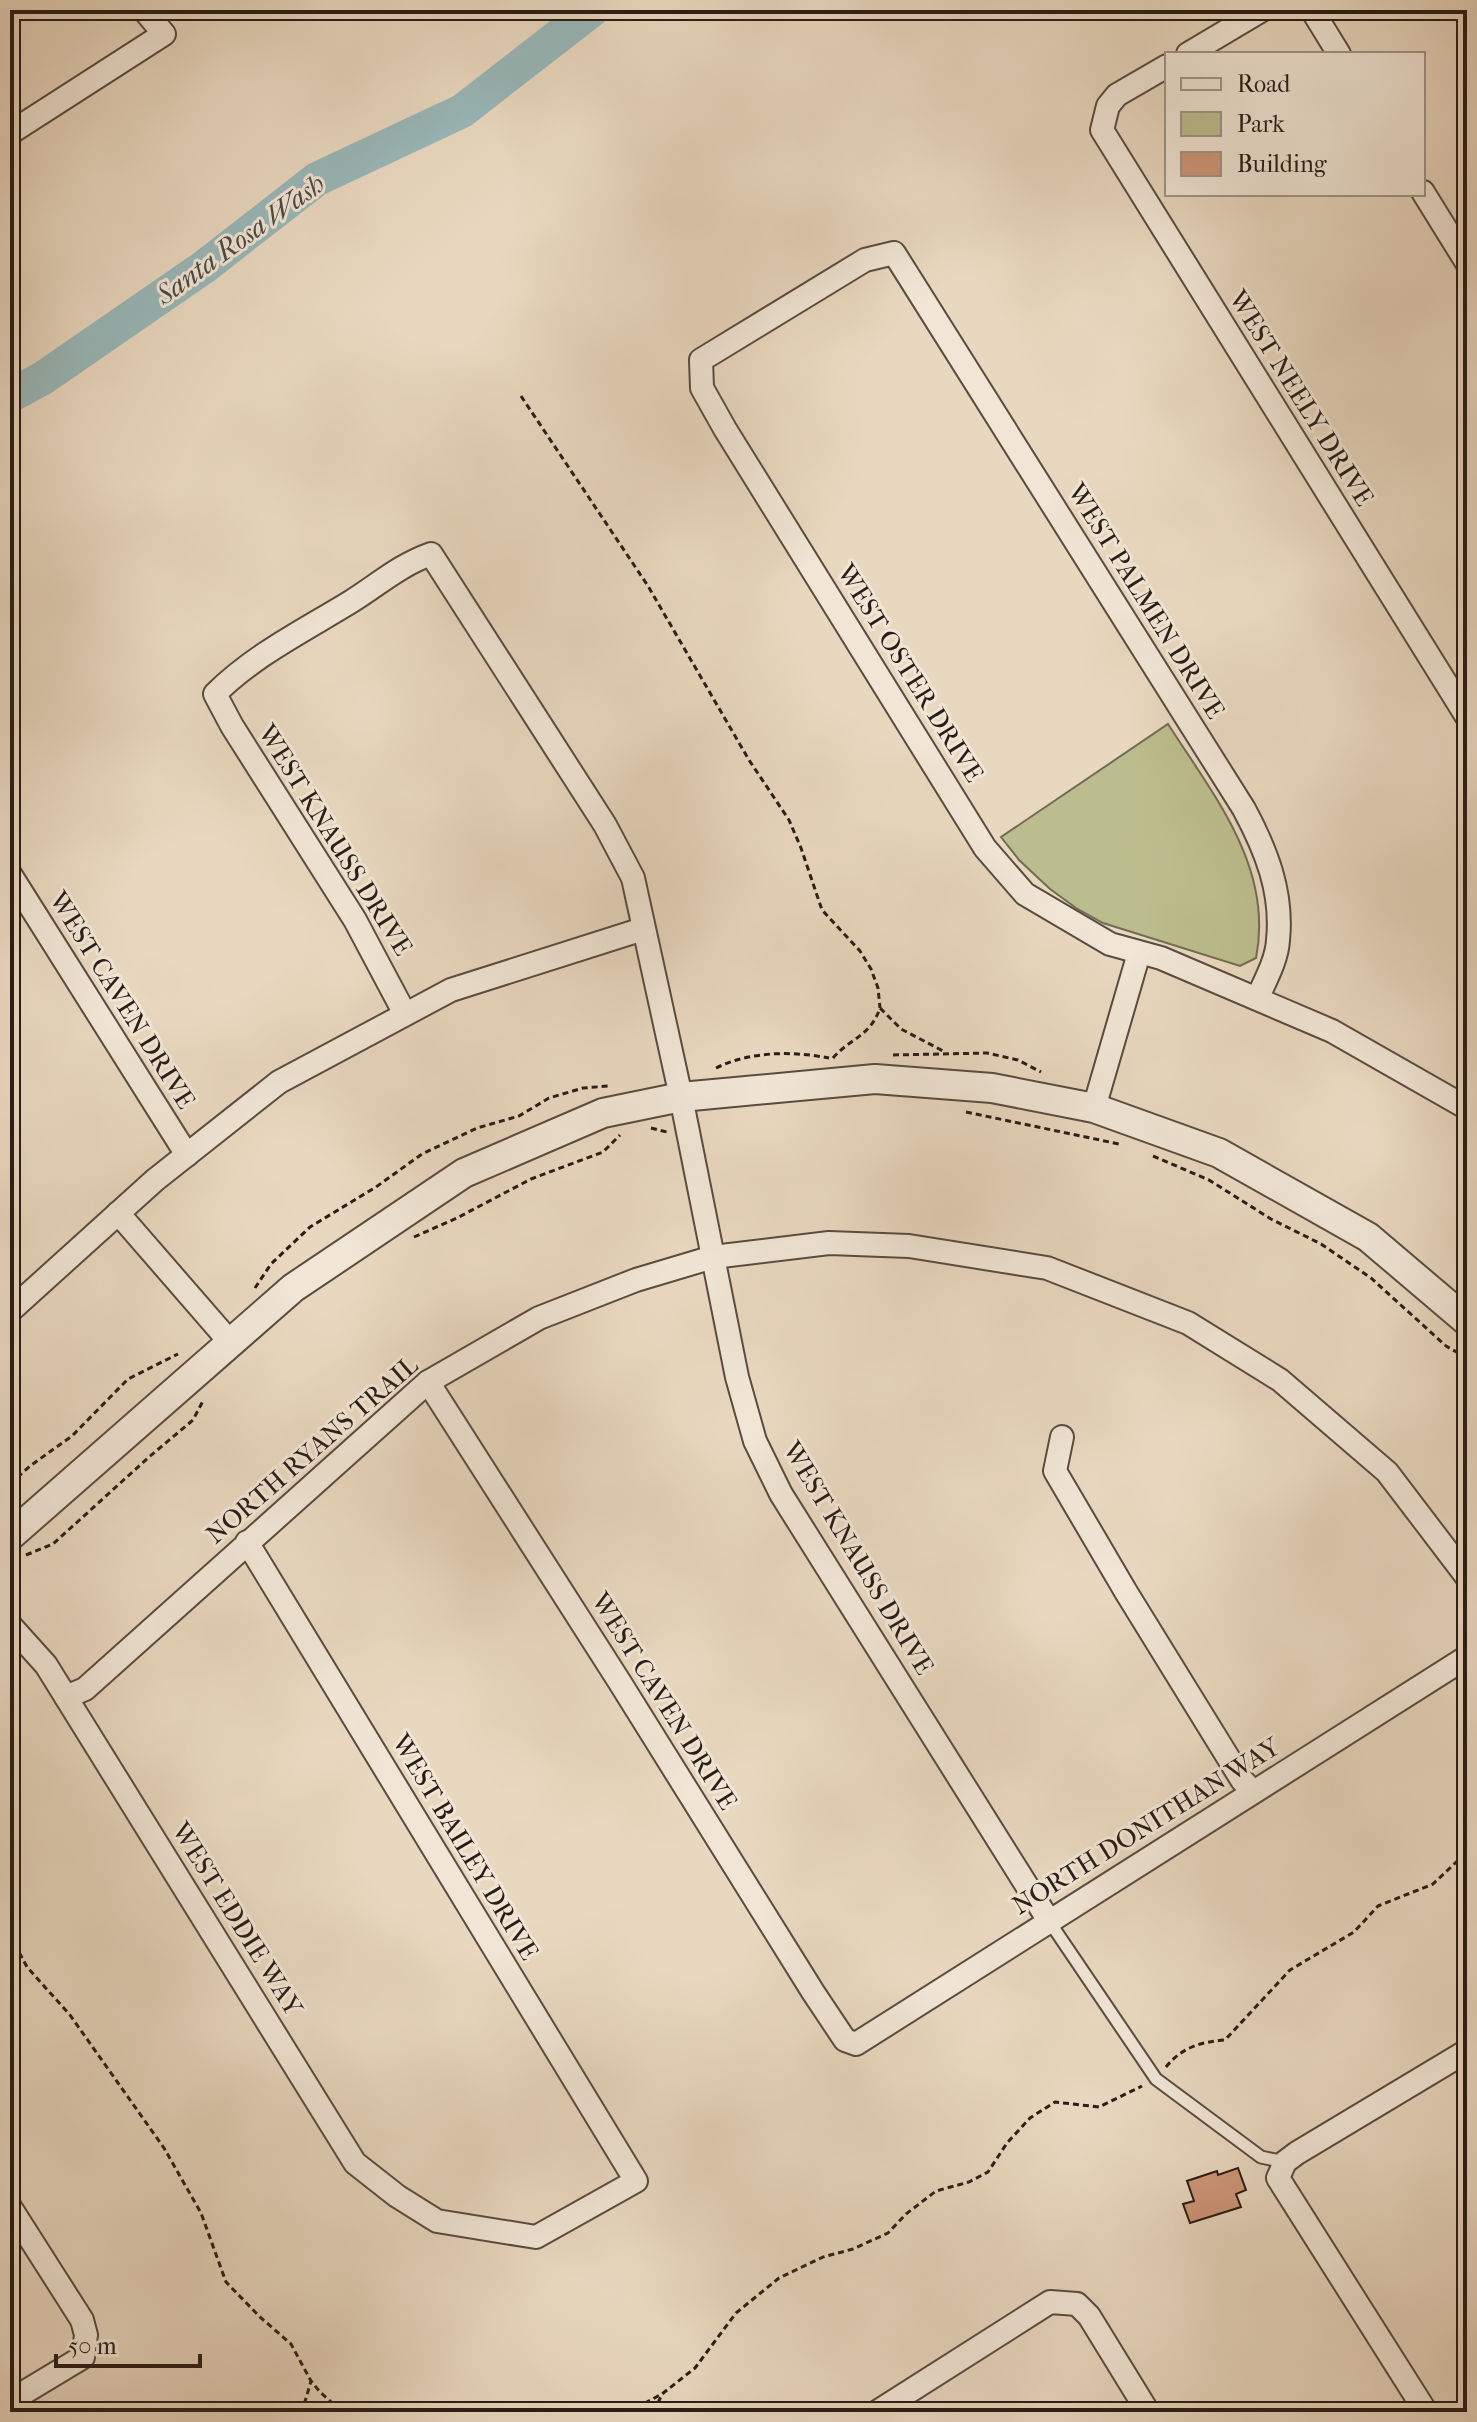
<svg xmlns="http://www.w3.org/2000/svg" width="1477" height="2422" font-family="'IM FELL French Canon',serif">
  <style>
    .green { fill: #bcbd8e; stroke: #726c52; stroke-width: 2 }
    .lines { fill: none; stroke-linecap: round; stroke-linejoin: round }
    .river { stroke: #99b8b9; stroke-width: 34 }
    .building { fill: #cf977a; stroke: #291c16; stroke-width: 2 }
    .service-casing { stroke: #594b40; stroke-width: 15 }
    .minor-casing { stroke: #594b40; stroke-width: 26 }
    .tertiary-casing { stroke: #594b40; stroke-width: 32 }
    .path { stroke: #291c16; stroke-width: 3; stroke-dasharray: 6 4; stroke-linecap: butt }
    .service { stroke: #f1e6d6; stroke-width: 11 }
    .minor { stroke: #f1e6d6; stroke-width: 22 }
    .tertiary { stroke: #f1e6d6; stroke-width: 28 }
    .labels { text-anchor: middle; dominant-baseline: central; stroke-width: 6; stroke-linejoin: round; paint-order: stroke }
    .street-label { font-size: 26px; fill: #291c16; stroke: #f1e6d6 }
    .water-label { font-size: 28px; font-style: italic; fill: #4b4b47; stroke: #f1e6d6 }
  </style>
  <rect width="100%" height="100%" fill="#e9d8c0"/>
  <filter id="stains"><feTurbulence type="fractalNoise" baseFrequency=".0025" numOctaves="4"/><feColorMatrix values="0 0 0 0 .2 0 0 0 0 .09 0 0 0 0 .02 0 0 0 .5 -.17"/></filter>
  <radialGradient id="worn" r=".72"><stop offset=".6" stop-color="#630" stop-opacity="0"/><stop offset="1" stop-color="#630" stop-opacity=".3"/></radialGradient>
  <path class="green" d="M 1168,724 C 1214,796 1274,868 1256,958 L 1240,966 L 1103,923 L 1076,908 L 1050,889 L 1019,860 L 1001,837 Z"/>
  <g class="lines">
    <polyline class="river" points="10,396 43,378 204,267 317,179 462,111 592,10"/>
  </g>
  <polygon class="building" points="1238,2168 1246,2190 1236,2194 1241,2207 1190,2223 1183,2204 1194,2201 1187,2181 1217,2171 1218,2175"/>
  <g class="lines">
    <g class="service-casing">
      <polyline id="service" points="1049,1921 1156,2079 1261,2157 1285,2162"/>
    </g>
    <g class="minor-casing">
      <g id="minor">
        <polyline points="1312,10 1339,54"/>
        <polyline points="1188,54 1262,10"/>
        <polyline points="1167,66 1117,95 1108,106 1102,130 1467,717"/>
        <polyline points="10,133 164,34 144,10"/>
        <polyline points="1423,192 1467,263"/>
        <polyline points="10,874 187,1155"/>
        <path d="M 1257,999 C 1265,981 1277,960 1278,940 C 1283,892 1266,850 1244,809 L 894,253 L 865,260 L 701,360 L 702,388 L 725,429 L 985,848 L 1025,894 L 1110,944 L 1161,958 L 1332,1031 L 1467,1108"/>
        <path d="M 405,1014 L 355,920 L 232,726 L 215,694 C 254,655 305,630 352,601 C 379,584 400,565 431,554 L 605,825 L 633,878 L 681,1097 L 737,1377 L 755,1441 L 781,1494 L 1049,1921"/>
        <polyline points="1094,1108 1139,953"/>
        <polyline points="118,1213 230,1342"/>
        <polyline points="10,1311 155,1180 279,1082 451,990 643,929"/>
        <polyline points="428,1382 619,1681 813,1992 845,2040 856,2044 1467,1657"/>
        <polyline points="1062,1437 1055,1471 1126,1592 1242,1780 1253,1792"/>
        <polyline points="10,1625 46,1665 355,2163 397,2196 437,2221 536,2237 636,2181 247,1542"/>
        <polyline points="66,1697 85,1689 428,1382 539,1318 636,1280 713,1257 829,1243 909,1246 1047,1268 1188,1323 1280,1380 1387,1472 1467,1577"/>
        <polyline points="10,2207 82,2320 86,2335 83,2357 10,2401"/>
        <polyline points="877,2412 1050,2302 1077,2304 1089,2316 1148,2412"/>
        <polyline points="1426,2412 1278,2178 1285,2162 1297,2153 1467,2051"/>
      </g>
    </g>
    <g class="tertiary-casing">
      <polyline id="tertiary" points="10,1536 293,1288 464,1173 603,1113 681,1097 875,1079 992,1088 1094,1108 1219,1153 1368,1237 1467,1321"/>
    </g>
    <g class="path">
      <polyline points="521,396 648,586 749,760 789,820 801,848 822,910 860,951 871,969 878,988 880,1008"/>
      <polyline points="893,1055 987,1053 1018,1060 1041,1072"/>
      <path d="M 833,1058 C 850,1038 870,1037 880,1008 L 901,1029 L 945,1052"/>
      <path d="M 716,1068 C 751,1051 792,1051 829,1058"/>
      <polyline points="966,1112 1119,1144"/>
      <polyline points="651,1128 667,1132"/>
      <polyline points="1153,1156 1209,1180 1271,1219 1321,1244 1371,1278 1446,1346 1467,1358"/>
      <polyline points="414,1237 457,1218 531,1179 603,1152 620,1135"/>
      <polyline points="255,1288 271,1264 310,1227 376,1187 422,1154 477,1128 519,1116 549,1098 583,1088 609,1086"/>
      <polyline points="10,1484 30,1466 72,1436 128,1379 178,1354"/>
      <polyline points="26,1555 53,1544 149,1457 193,1420 204,1399"/>
      <polyline points="10,1935 27,1967 70,2015 164,2148 201,2213 226,2282 260,2317 291,2344 311,2381 320,2392 338,2408 347,2412"/>
      <path d="M 1166,2067 C 1182,2047 1201,2042 1225,2040 L 1290,1970 L 1354,1932 L 1378,1906 L 1433,1884 L 1467,1852"/>
      <polyline points="299,2412 304,2405 311,2381"/>
      <polyline points="480,2412 517,2408 546,2412"/>
      <polyline points="616,2412 645,2403 662,2394 695,2368 736,2313 779,2278 823,2257 853,2249 888,2233 906,2214 936,2191 969,2182 988,2172 1007,2143 1030,2118 1055,2102 1099,2107 1142,2086"/>
      <polyline points="654,2412 662,2394"/>
    </g>
    <use href="#service" class="service"/>
    <use href="#minor" class="minor"/>
    <use href="#tertiary" class="tertiary"/>
  </g>
  <g class="labels">
    <g class="street-label">
      <text transform="translate(1301 398) rotate(58)">WEST NEELY DRIVE</text>
      <text transform="translate(1146 601) rotate(58)">WEST PALMEN DRIVE</text>
      <text transform="translate(910 673) rotate(58)">WEST OSTER DRIVE</text>
      <text transform="translate(335 840) rotate(58)">WEST KNAUSS DRIVE</text>
      <text transform="translate(122 1000) rotate(58)">WEST CAVEN DRIVE</text>
      <text transform="translate(312 1450) rotate(-41)">NORTH RYANS TRAIL</text>
      <text transform="translate(858 1558) rotate(59)">WEST KNAUSS DRIVE</text>
      <text transform="translate(664 1701) rotate(58)">WEST CAVEN DRIVE</text>
      <text transform="translate(1146 1826) rotate(-32)">NORTH DONITHAN WAY</text>
      <text transform="translate(465 1847) rotate(59)">WEST BAILEY DRIVE</text>
      <text transform="translate(237 1919) rotate(58)">WEST EDDIE WAY</text>
    </g>
    <g class="water-label">
      <text transform="translate(240 239) rotate(-36)">Santa Rosa Wash</text>
    </g>
  </g>
  <rect width="1477" height="2422" fill="none" stroke="#e9d8c0" stroke-width="40"/>
  <rect x="12" y="12" width="1453" height="2398" fill="none" stroke="#291c16" stroke-width="4"/>
  <rect x="20" y="20" width="1437" height="2382" fill="none" stroke="#291c16" stroke-width="2"/>
  <rect x="1165" y="52" width="260" height="144" fill="#f1e6d6" stroke="#a19589" stroke-width="2"/>
  <rect x="1181" y="78" width="40" height="12" fill="#f1e6d6" stroke="#a19589" stroke-width="2"/>
  <text x="1237" y="92" font-size="24" fill="#291c16">Road</text>
  <rect x="1181" y="112" width="40" height="24" fill="#bcbd8e" stroke="#a19589" stroke-width="2"/>
  <text x="1237" y="132" font-size="24" fill="#291c16">Park</text>
  <rect x="1181" y="152" width="40" height="24" fill="#cf977a" stroke="#a19589" stroke-width="2"/>
  <text x="1237" y="172" font-size="24" fill="#291c16">Building</text>
  <path d="M56 2354v12h144v-12" fill="none" stroke="#291c16" stroke-width="4"/>
  <text x="68" y="2354" font-size="24" fill="#291c16" stroke="#f1e6d6" stroke-width="6" paint-order="stroke">50 m</text>
  <rect width="100%" height="100%" filter="url(#stains)"/>
  <rect width="100%" height="100%" fill="url(#worn)"/>
</svg>
